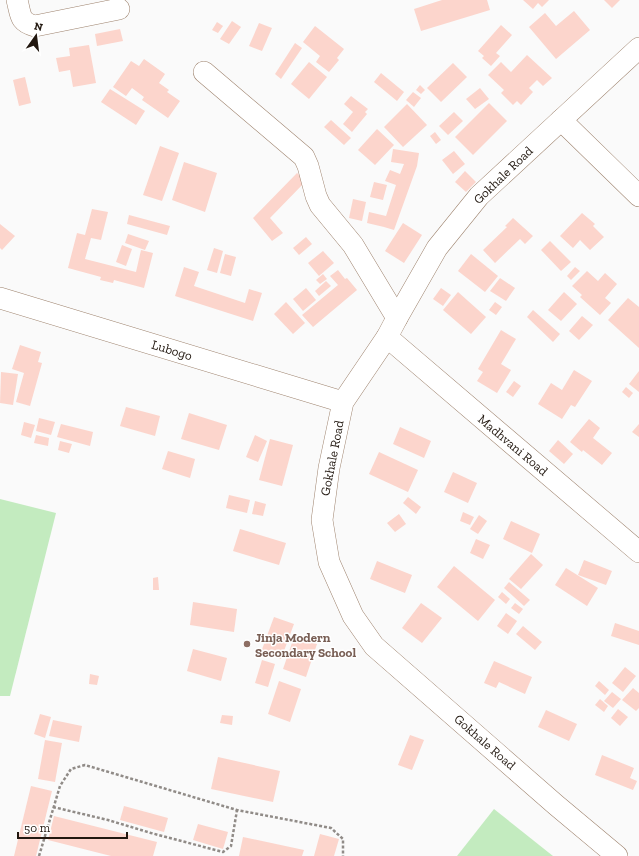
<svg xmlns="http://www.w3.org/2000/svg" width="639" height="856" font-family="'Zilla Slab',serif">
  <style>
    .green { fill: #c3ebbf }
    .building { fill: #fcd5cc }
    .lines { fill: none; stroke-linecap: round; stroke-linejoin: round }
    .minor-casing { stroke: #9e836e; stroke-width: 22 }
    .path { stroke: #908b87; stroke-width: 2.5; stroke-dasharray: 3 2; stroke-linecap: butt }
    .minor { stroke: #fff; stroke-width: 21 }
    .education-dot { fill: #8d6e63; stroke: #fff; stroke-width: 1.5 }
    .labels { text-anchor: middle; dominant-baseline: central; stroke-width: 3; stroke-linejoin: round; paint-order: stroke }
    .street-label { font-size: 13px; fill: #21170f; stroke: #fff }
    .education-label { font-size: 13px; font-weight: bold; fill: #785e54; stroke: #fff; text-anchor: start }
  </style>
  <rect width="100%" height="100%" fill="#fafafa"/>
  <g class="green">
    <polygon points="0,499 56,513 10,696 0,696"/>
    <polygon points="494,809 553,856 457,856"/>
  </g>
  <g class="building">
    <polygon points="442,0 487,0 490,10 421,31 414,9"/>
    <polygon points="523,0 549,0 542,7 538,3 533,9"/>
    <polygon points="604,0 620,0 612,8"/>
    <polygon points="574,11 590,30 556,59 529,27 545,13 556,26"/>
    <polygon points="232,21 241,27 229,44 220,39"/>
    <polygon points="217,22 223,26 218,33 212,30"/>
    <polygon points="259,23 272,28 262,51 249,46"/>
    <polygon points="501,25 512,35 496,53 500,56 491,66 482,58 484,56 478,51"/>
    <polygon points="315,26 344,49 337,58 339,60 329,72 316,62 320,56 303,42"/>
    <polygon points="120,29 123,41 97,46 95,34"/>
    <polygon points="295,43 302,48 281,79 275,74"/>
    <polygon points="89,45 96,83 73,87 70,70 59,72 56,58 70,56 69,48"/>
    <polygon points="527,55 552,78 543,86 537,80 529,88 533,92 521,105 517,101 513,105 501,93 504,90 488,75 501,62 511,72"/>
    <polygon points="144,59 165,74 159,83 169,90 167,92 180,101 168,118 142,100 144,97 132,88 126,96 113,87 131,61 139,66"/>
    <polygon points="309,62 327,77 309,99 291,84"/>
    <polygon points="453,63 467,77 441,102 427,88"/>
    <polygon points="381,73 404,92 397,101 374,82"/>
    <polygon points="25,77 31,103 19,106 13,80"/>
    <polygon points="420,85 425,90 421,94 416,90"/>
    <polygon points="480,88 489,99 475,109 466,99"/>
    <polygon points="110,89 145,111 136,125 101,102"/>
    <polygon points="413,92 421,98 414,107 406,100"/>
    <polygon points="351,96 368,109 365,112 367,114 352,132 343,124 353,112 344,104"/>
    <polygon points="489,103 507,121 473,155 455,137"/>
    <polygon points="407,104 427,125 403,147 384,127"/>
    <polygon points="454,112 463,121 448,135 439,126"/>
    <polygon points="331,120 351,138 344,145 324,127"/>
    <polygon points="377,129 394,145 375,165 358,150"/>
    <polygon points="435,132 441,140 436,144 430,136"/>
    <polygon points="160,146 179,153 162,201 143,195"/>
    <polygon points="393,149 419,153 417,166 394,230 384,227 367,223 369,212 386,216 396,185 385,181 390,170 400,174 404,164 391,162"/>
    <polygon points="454,151 465,164 453,174 442,160"/>
    <polygon points="184,162 217,173 205,212 172,200"/>
    <polygon points="465,171 476,182 466,192 455,182"/>
    <polygon points="297,173 306,181 270,218 283,233 272,241 253,218"/>
    <polygon points="374,182 387,185 383,200 370,197"/>
    <polygon points="353,199 366,202 362,221 349,218"/>
    <polygon points="92,209 108,212 101,240 91,238 85,259 136,272 141,250 153,253 144,288 114,280 113,283 100,280 101,277 68,268 77,233 85,235"/>
    <polygon points="582,213 595,224 593,226 604,237 590,250 580,240 573,248 560,236"/>
    <polygon points="129,215 170,226 167,235 127,224"/>
    <polygon points="513,218 533,236 525,244 520,239 495,263 483,250 507,227 505,226"/>
    <polygon points="403,223 422,235 404,263 385,251"/>
    <polygon points="0,224 15,236 2,250 0,248"/>
    <polygon points="128,234 149,241 145,250 125,243"/>
    <polygon points="306,237 312,244 299,255 293,248"/>
    <polygon points="550,241 571,262 561,271 541,250"/>
    <polygon points="122,245 132,249 126,266 116,262"/>
    <polygon points="214,248 223,251 217,273 207,270"/>
    <polygon points="323,251 334,263 319,276 308,263"/>
    <polygon points="225,254 236,257 231,276 220,273"/>
    <polygon points="471,254 498,276 485,292 458,271"/>
    <polygon points="184,267 199,272 194,286 245,303 249,289 262,293 253,321 175,296"/>
    <polygon points="575,267 580,271 571,280 567,276"/>
    <polygon points="338,270 345,279 347,278 357,290 313,327 302,315 338,285 330,276"/>
    <polygon points="587,271 598,281 605,273 617,284 605,298 611,303 600,315 580,297 582,295 572,286"/>
    <polygon points="323,274 327,279 320,284 316,280"/>
    <polygon points="500,278 515,288 506,301 490,291"/>
    <polygon points="326,281 331,286 319,296 315,291"/>
    <polygon points="306,288 316,300 303,311 293,299"/>
    <polygon points="441,288 451,295 443,306 433,299"/>
    <polygon points="458,292 486,317 471,334 443,310"/>
    <polygon points="564,292 577,304 561,321 548,310"/>
    <polygon points="628,298 639,307 639,348 608,320"/>
    <polygon points="286,302 305,323 293,334 274,314"/>
    <polygon points="495,302 502,307 496,315 489,310"/>
    <polygon points="533,310 560,334 553,342 527,317"/>
    <polygon points="582,316 593,325 579,340 569,331"/>
    <polygon points="501,330 516,339 501,364 511,370 497,393 477,381 483,372 478,369"/>
    <polygon points="20,345 41,352 38,362 42,363 30,406 16,402 24,373 12,369"/>
    <polygon points="574,370 592,381 575,407 571,405 562,419 538,404 551,383 562,390"/>
    <polygon points="639,371 639,392 629,384"/>
    <polygon points="1,372 18,374 13,405 0,403"/>
    <polygon points="514,381 521,386 513,397 506,392"/>
    <polygon points="626,387 633,393 629,398 622,392"/>
    <polygon points="126,407 160,416 155,436 120,426"/>
    <polygon points="189,413 227,425 219,450 181,439"/>
    <polygon points="39,418 55,422 51,435 36,431"/>
    <polygon points="589,419 600,428 593,438 612,453 602,465 583,450 582,452 570,442"/>
    <polygon points="24,422 35,425 31,438 21,435"/>
    <polygon points="61,424 93,432 90,446 57,437"/>
    <polygon points="639,424 639,437 632,432"/>
    <polygon points="400,427 431,441 424,458 393,444"/>
    <polygon points="36,435 49,438 48,446 34,443"/>
    <polygon points="255,435 267,441 258,462 246,457"/>
    <polygon points="270,439 293,445 282,486 259,480"/>
    <polygon points="558,440 573,454 564,464 549,451"/>
    <polygon points="60,441 72,444 69,453 58,450"/>
    <polygon points="168,451 195,459 190,478 162,469"/>
    <polygon points="379,452 418,470 408,492 369,474"/>
    <polygon points="453,472 477,483 468,503 444,492"/>
    <polygon points="229,495 250,500 247,513 226,508"/>
    <polygon points="408,497 421,507 416,514 403,503"/>
    <polygon points="255,501 266,504 263,516 252,514"/>
    <polygon points="463,512 474,517 470,525 460,521"/>
    <polygon points="399,514 406,524 395,532 387,523"/>
    <polygon points="479,515 487,521 478,534 470,529"/>
    <polygon points="511,521 540,534 532,553 503,539"/>
    <polygon points="240,529 286,543 279,565 233,551"/>
    <polygon points="476,539 490,545 483,559 470,553"/>
    <polygon points="531,554 543,565 521,589 509,579"/>
    <polygon points="584,560 612,571 606,585 578,575"/>
    <polygon points="377,561 412,575 405,593 370,579"/>
    <polygon points="454,566 495,600 478,621 437,587"/>
    <polygon points="566,568 598,588 587,606 555,585"/>
    <polygon points="158,577 159,590 153,590 153,578"/>
    <polygon points="509,582 530,600 524,606 504,588"/>
    <polygon points="502,592 510,599 506,604 498,597"/>
    <polygon points="193,602 237,609 234,632 190,625"/>
    <polygon points="421,603 442,618 422,643 402,628"/>
    <polygon points="515,603 523,609 519,614 511,608"/>
    <polygon points="506,613 517,621 508,634 497,626"/>
    <polygon points="274,617 294,624 281,659 261,652"/>
    <polygon points="615,623 639,631 639,645 611,636"/>
    <polygon points="523,626 542,642 535,650 516,634"/>
    <polygon points="294,637 317,644 306,677 283,669"/>
    <polygon points="193,649 227,658 221,681 187,671"/>
    <polygon points="262,660 275,664 268,687 255,683"/>
    <polygon points="494,661 532,677 525,694 499,682 496,688 484,683"/>
    <polygon points="625,667 636,676 623,692 612,683"/>
    <polygon points="90,674 99,676 97,685 89,684"/>
    <polygon points="279,681 301,689 290,722 268,714"/>
    <polygon points="599,681 609,690 605,695 595,686"/>
    <polygon points="633,688 639,693 639,708 636,711 622,700"/>
    <polygon points="612,692 621,699 613,708 604,701"/>
    <polygon points="600,699 608,706 604,712 595,705"/>
    <polygon points="618,709 628,717 620,726 611,718"/>
    <polygon points="546,710 577,724 569,741 538,727"/>
    <polygon points="40,714 51,717 45,738 34,734"/>
    <polygon points="222,715 233,716 232,725 220,723"/>
    <polygon points="53,720 82,726 79,742 49,736"/>
    <polygon points="410,735 424,740 412,770 398,765"/>
    <polygon points="45,740 62,743 55,782 38,779"/>
    <polygon points="602,755 634,768 630,778 637,781 633,790 595,775"/>
    <polygon points="218,757 280,771 273,802 211,789"/>
    <polygon points="31,786 52,791 36,856 14,856"/>
    <polygon points="124,806 168,818 164,832 120,820"/>
    <polygon points="54,816 157,842 153,856 111,856 48,840"/>
    <polygon points="198,824 228,832 223,849 193,840"/>
    <polygon points="320,834 339,839 334,856 314,856"/>
    <polygon points="243,837 304,850 302,856 239,856"/>
  </g>
  <g class="lines">
    <g class="minor-casing">
      <g id="minor">
        <path d="M 17,0 C 21,15 19,22 35,26 L 119,9"/>
        <polyline points="204,72 304,157 308,166 316,196 320,205 353,245 397,318"/>
        <polyline points="561,120 639,196"/>
        <polyline points="0,298 343,402"/>
        <polyline points="387,337 639,552"/>
        <polyline points="617,856 556,805 374,646 353,616 329,562 322,520 329,468 343,402 387,337 397,318 437,248 479,196 639,48"/>
      </g>
    </g>
    <g class="path">
      <polyline points="53,807 108,820 151,833 223,852 231,846 237,810"/>
      <polyline points="39,856 60,786 71,769 85,765 237,810 331,828 343,839 343,856"/>
    </g>
    <use href="#minor" class="minor"/>
  </g>
  <circle class="education-dot" cx="247" cy="644" r="4"/>
  <g class="labels">
    <g class="street-label">
      <text transform="translate(503 175) rotate(-44)">Gokhale Road</text>
      <text transform="translate(172 350) rotate(17)">Lubogo</text>
      <text transform="translate(513 445) rotate(40)">Madhvani Road</text>
      <text transform="translate(332 458) rotate(-79)">Gokhale Road</text>
      <text transform="translate(485 742) rotate(41)">Gokhale Road</text>
    </g>
    <g class="education-label">
      <text x="255" y="637">Jinja Modern<tspan x="255" dy="15">Secondary School</tspan></text>
    </g>
  </g>
  <g transform="translate(36 36) rotate(14)" stroke="#ffffff" stroke-width="3" paint-order="stroke">
  <path d="M0-3L7 15L0 10L-7 15Z" fill="#21170f"/>
  <text y="-6" font-size="11" font-weight="bold" text-anchor="middle" fill="#21170f">N</text>
  </g>
  <path d="M18 832v6h109v-6" fill="none" stroke="#21170f" stroke-width="2"/>
  <text x="24" y="832" font-size="12" fill="#21170f" stroke="#ffffff" stroke-width="3" paint-order="stroke">50 m</text>
</svg>
